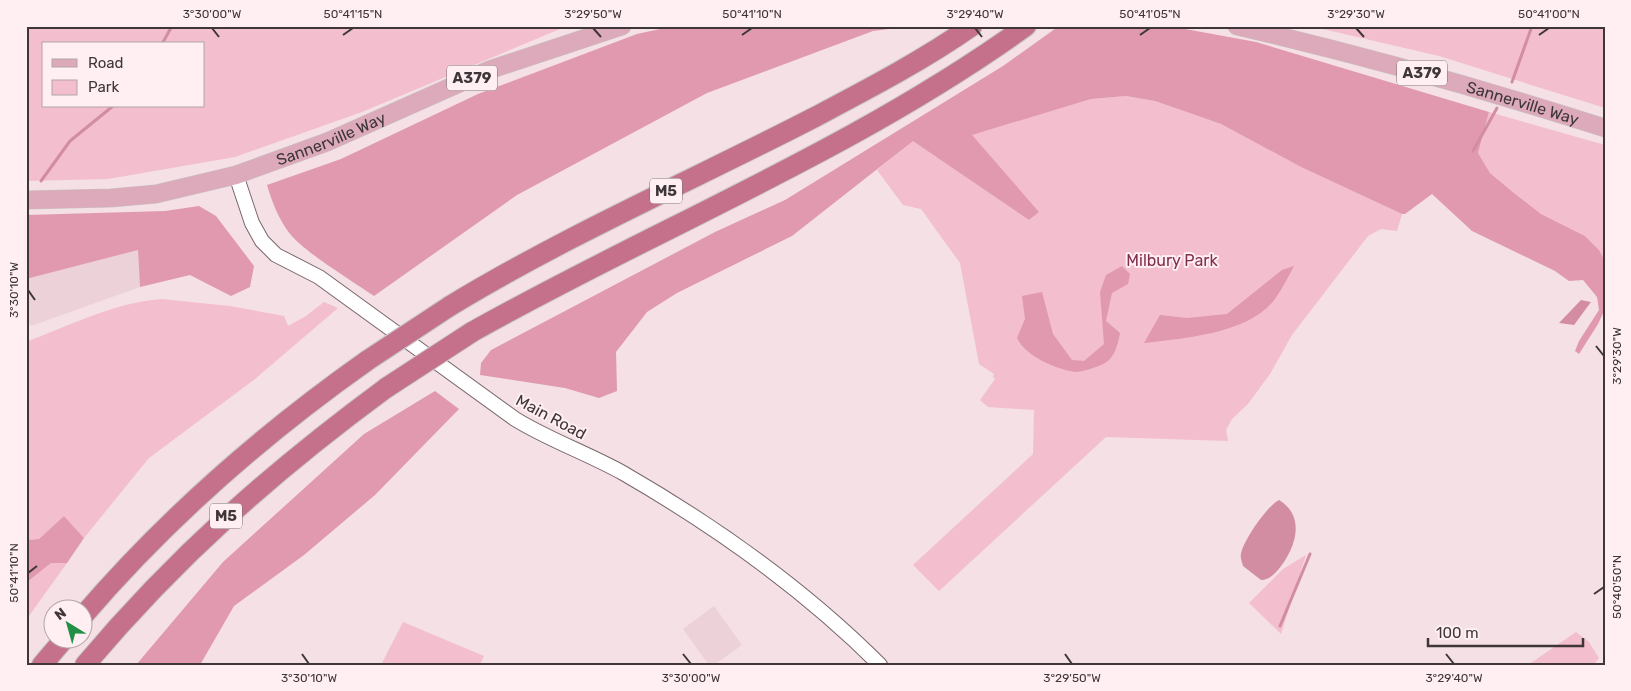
<svg xmlns="http://www.w3.org/2000/svg" width="1631" height="691" font-family="Rubik,sans-serif">
  <style>
    .built { fill: #ecd1d8 }
    .green { fill: #f3becd; fill-rule: evenodd }
    .forest { fill: #e099ae }
    .water { fill: #d28da2 }
    .lines { fill: none; stroke-linecap: round; stroke-linejoin: round }
    .stream { stroke: #d28da2; stroke-width: 3 }
    .tertiary-casing { stroke: #77666b; stroke-width: 16 }
    .primary-casing { stroke: #c9c7c7; stroke-width: 19 }
    .motorway-casing { stroke: #c9c7c7; stroke-width: 22 }
    .tertiary { stroke: #fff; stroke-width: 14 }
    .primary { stroke: #dcaaba; stroke-width: 18 }
    .motorway { stroke: #c5718c; stroke-width: 20 }
    .motorway-bridge-casing { stroke: #c9c7c7; stroke-width: 22; stroke-linecap: butt }
    .motorway-bridge { stroke: #c5718c; stroke-width: 20 }
    .ticks { fill: none; stroke: #3e3638; stroke-width: 2 }
    .labels { text-anchor: middle; dominant-baseline: central; stroke-width: 4; stroke-linejoin: round; paint-order: stroke }
    .shield { fill: #ffeff3; stroke: #786e70; stroke-width: 1 }
    .shield-label { font-size: 15px; font-weight: bold; fill: #3e3638 }
    .street-label { font-size: 16px; fill: #3e3638; stroke: #ffeff3 }
    .park-label { font-size: 16px; fill: #822f4f; stroke: #ffeff3 }
    .neatline { fill: none; stroke: #3e3638; stroke-width: 2 }
    .ticks-label { font-size: 12px; text-anchor: middle; fill: #3e3638 }
  </style>
  <rect width="100%" height="100%" fill="#f4e0e5"/>
  <g class="built">
    <polygon points="138,250 140,287 31,326 26,317 26,279"/>
    <polygon points="714,606 742,645 714,665 709,665 683,629"/>
  </g>
  <g class="green">
    <path d="M 26,26 L 567,26 L 362,112 L 235,157 L 108,179 L 26,181 ZM 44,44 L 204,44 L 204,106 L 44,106 Z"/>
    <polygon points="1310,26 1605,26 1605,108 1439,56"/>
    <polygon points="1126,96 1155,101 1221,124 1301,167 1402,214 1397,231 1381,229 1368,236 1292,335 1270,374 1248,404 1232,419 1226,430 1228,441 1106,437 939,591 913,565 1033,454 1034,410 988,407 980,400 995,379 993,377 994,374 979,364 960,263 921,209 903,205 877,170 913,140 1029,220 1039,212 971,135 1091,99"/>
    <polygon points="1489,112 1605,145 1605,261 1599,250 1585,236 1541,214 1514,193 1490,173 1478,153"/>
    <path d="M 161,299 L 230,306 L 284,316 L 288,326 L 306,316 L 324,302 L 338,308 L 255,379 L 149,458 L 84,538 L 64,516 L 39,539 L 26,540 L 26,342 C 71,325 113,303 161,299 Z"/>
    <polygon points="1306,555 1281,634 1249,603 1283,569"/>
    <polygon points="51,563 67,563 26,620 26,583"/>
    <polygon points="403,622 484,656 480,665 381,665"/>
    <polygon points="1576,632 1589,642 1599,658 1593,665 1528,665"/>
  </g>
  <g class="forest">
    <path d="M 674,26 L 913,26 L 873,31 L 707,93 L 517,195 L 374,296 C 351,280 307,254 290,234 C 279,220 272,202 267,185 L 341,159 L 478,94 L 637,34 Z"/>
    <polygon points="1059,26 1169,26 1256,42 1489,112 1478,153 1490,173 1514,193 1541,214 1585,236 1599,250 1605,261 1605,309 1598,324 1579,354 1575,351 1579,341 1599,310 1597,297 1583,280 1569,281 1555,271 1472,231 1432,194 1405,214 1402,214 1301,167 1221,124 1155,101 1126,96 1091,99 972,135 1039,212 1029,220 913,141 792,236 677,293 647,312 616,352 617,391 599,398 565,388 480,375 481,363 491,350 715,232 785,200 1003,66"/>
    <polygon points="199,206 216,216 254,266 250,287 231,296 190,275 140,287 138,250 26,279 26,215 165,211"/>
    <path d="M 1122,266 L 1130,274 L 1128,284 L 1112,293 L 1106,321 L 1120,333 C 1118,344 1115,357 1105,363 C 1099,367 1081,372 1075,372 C 1056,369 1025,356 1017,338 L 1025,319 L 1022,296 L 1042,292 L 1053,334 L 1072,360 L 1084,361 L 1104,344 L 1100,292 L 1106,275 Z"/>
    <path d="M 1294,266 C 1288,277 1282,289 1275,299 C 1249,334 1184,338 1144,343 L 1160,315 L 1187,318 L 1227,314 L 1282,270 Z"/>
    <polygon points="435,391 459,409 375,495 304,555 234,606 200,665 136,665 223,562 364,434"/>
    <polygon points="64,516 84,538 67,563 51,563 26,583 26,540 39,539"/>
  </g>
  <g class="water">
    <polygon points="1581,300 1591,302 1574,325 1559,323"/>
    <path d="M 1279,500 C 1307,517 1295,550 1278,570 C 1273,575 1269,580 1261,580 L 1243,566 C 1242,562 1240,558 1241,554 C 1243,541 1267,506 1279,500 Z"/>
  </g>
  <g class="lines">
    <g class="stream">
      <polyline points="162,44 172,26"/>
      <polyline points="1512,82 1532,26"/>
      <polyline points="1473,151 1497,108"/>
      <polyline points="41,181 70,141 113,106"/>
      <polyline points="1280,626 1310,554"/>
    </g>
    <g class="tertiary-casing">
      <path id="tertiary" d="M 236,175 L 252,223 L 262,241 L 276,255 L 319,277 L 515,419 C 549,440 587,453 623,473 C 715,526 804,589 880,665"/>
    </g>
    <g class="primary-casing">
      <g id="primary">
        <path id="s1" d="M 1237,26 C 1361,55 1483,89 1605,128"/>
        <path id="s2" d="M 26,200 L 111,198 L 156,194 L 236,175 L 327,142 L 489,70 L 622,26"/>
      </g>
    </g>
    <g class="motorway-casing">
      <g id="motorway">
        <path d="M 450,306 C 567,235 693,180 815,117 C 868,89 922,61 972,26"/>
        <path d="M 472,332 C 655,229 854,150 1026,26"/>
        <path d="M 82,617 C 166,519 263,434 368,360"/>
        <polyline points="42,665 65,638"/>
        <path d="M 85,665 C 176,557 272,472 386,388"/>
      </g>
    </g>
    <use href="#tertiary" class="tertiary"/>
    <use href="#primary" class="primary"/>
    <use href="#motorway" class="motorway"/>
    <g class="motorway-bridge-casing">
      <g id="motorway-bridge">
        <polyline points="368,360 450,306"/>
        <polyline points="386,388 472,332"/>
      </g>
    </g>
    <use href="#motorway-bridge" class="motorway-bridge"/>
  </g>
  <path class="ticks" d="M 212,28 L 219,37M 593,28 L 601,37M 975,28 L 982,37M 1356,28 L 1364,37M 343,35 L 353,28M 742,35 L 752,28M 1140,35 L 1150,28M 1539,35 L 1549,28M 28,290 L 35,300M 1596,346 L 1604,356M 28,573 L 37,566M 1594,594 L 1604,587M 302,654 L 309,664M 683,654 L 691,664M 1065,654 L 1072,664M 1446,654 L 1454,664"/>
  <g class="labels">
    <g class="shield">
      <rect x="1397" y="60.5" width="50" height="25" rx="4"/>
      <rect x="447" y="65.5" width="50" height="25" rx="4"/>
      <rect x="650" y="178.5" width="32" height="25" rx="4"/>
      <rect x="210" y="503.5" width="32" height="25" rx="4"/>
    </g>
    <g class="shield-label">
      <text x="1422" y="73">A379</text>
      <text x="472" y="78">A379</text>
      <text x="666" y="191">M5</text>
      <text x="226" y="516">M5</text>
    </g>
    <g class="street-label">
      <text stroke="none"><textPath href="#s1" startOffset="296">Sannerville Way</textPath></text>
      <text stroke="none"><textPath href="#s2" startOffset="314">Sannerville Way</textPath></text>
      <text transform="translate(551 417) rotate(28)">Main Road</text>
    </g>
    <g class="park-label">
      <text x="1172" y="260">Milbury Park</text>
    </g>
  </g>
  <rect width="1631" height="691" fill="none" stroke="#ffeff3" stroke-width="55"/>
  <rect x="42" y="42" width="162" height="65" fill="#ffeff3" stroke="#b2a5a8"/>
  <rect x="52" y="59" width="25" height="8" fill="#dcaaba" stroke="#b2a5a8"/>
  <text x="88" y="68" font-size="15" fill="#3e3638">Road</text>
  <rect x="52" y="80" width="25" height="15" fill="#f3becd" stroke="#b2a5a8"/>
  <text x="88" y="92" font-size="15" fill="#3e3638">Park</text>
  <g transform="translate(68 624) rotate(323)"><circle r="24" fill="#ffeff3" stroke="#b2a5a8"/>
  <path d="M0-4L9 19L0 12L-9 19Z" fill="#228f47"/>
  <text y="-8" font-size="14" font-weight="bold" text-anchor="middle" fill="#3e3638">N</text>
  </g>
  <path d="M1428 638v8h155v-8" fill="none" stroke="#3e3638" stroke-width="2.5"/>
  <text x="1436" y="638" font-size="15" fill="#3e3638" stroke="#ffeff3" stroke-width="4" paint-order="stroke">100 m</text>
  <rect x="28" y="28" width="1576" height="636" class="neatline"/>
  <g class="ticks-label">
    <text x="212" y="18">3°30'00"W</text>
    <text x="353" y="18">50°41'15"N</text>
    <text x="593" y="18">3°29'50"W</text>
    <text x="752" y="18">50°41'10"N</text>
    <text x="975" y="18">3°29'40"W</text>
    <text x="1150" y="18">50°41'05"N</text>
    <text x="1356" y="18">3°29'30"W</text>
    <text x="1549" y="18">50°41'00"N</text>
    <text transform="translate(14 290) rotate(-90)" y="4">3°30'10"W</text>
    <text transform="translate(1617 356) rotate(-90)" y="4">3°29'30"W</text>
    <text transform="translate(14 573) rotate(-90)" y="4">50°41'10"N</text>
    <text transform="translate(1617 587) rotate(-90)" y="4">50°40'50"N</text>
    <text x="309" y="682">3°30'10"W</text>
    <text x="691" y="682">3°30'00"W</text>
    <text x="1072" y="682">3°29'50"W</text>
    <text x="1454" y="682">3°29'40"W</text>
  </g>
</svg>
